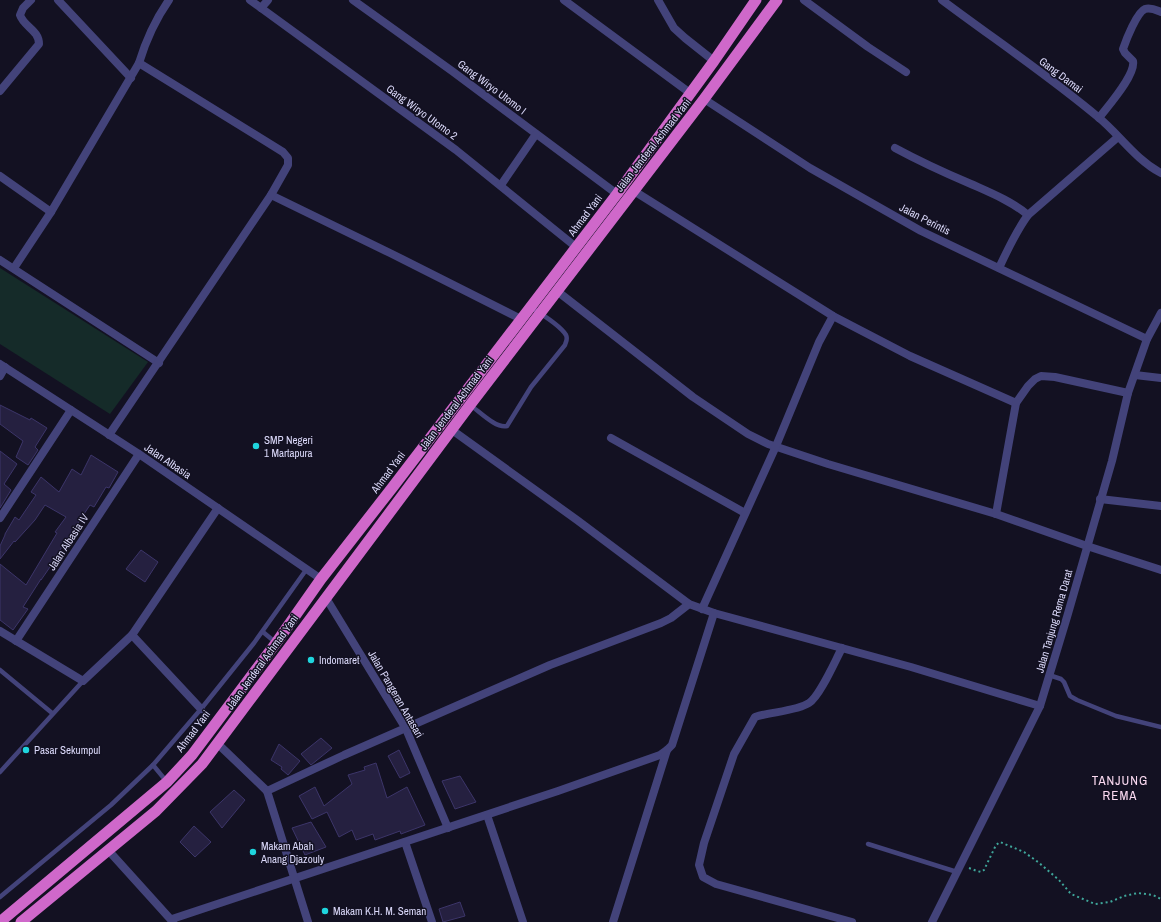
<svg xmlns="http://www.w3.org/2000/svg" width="1161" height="922" font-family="'Archivo Narrow',sans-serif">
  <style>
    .green { fill: #152b29 }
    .building { fill: #252040; stroke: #3c3569 }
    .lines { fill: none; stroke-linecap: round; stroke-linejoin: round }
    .path { stroke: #3fa69a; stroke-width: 2; stroke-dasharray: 2 3; stroke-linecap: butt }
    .service { stroke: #43437a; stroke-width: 4.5 }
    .minor { stroke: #43437a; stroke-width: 8 }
    .tertiary { stroke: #43437a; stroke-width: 8 }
    .trunk { stroke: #cf68ca; stroke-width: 11 }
    .poi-dot { fill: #1fd5de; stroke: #131122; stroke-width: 1.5 }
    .labels { text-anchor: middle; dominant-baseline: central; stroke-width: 3; stroke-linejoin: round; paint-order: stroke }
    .street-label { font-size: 11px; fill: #dad8f9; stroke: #131122 }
    .poi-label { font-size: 11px; fill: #dad8f9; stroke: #131122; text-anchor: start }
    .quarter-label { font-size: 13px; letter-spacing: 1px; fill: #fad9f0; stroke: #131122 }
  </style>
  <rect width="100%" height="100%" fill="#131122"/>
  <polygon class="green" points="0,268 148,362 110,414 0,344"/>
  <g class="building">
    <polygon points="0,405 30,420 31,418 47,428 35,447 38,450 28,465 16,457 23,441 0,424"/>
    <polygon points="0,451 17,464 4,484 11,490 0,508"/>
    <polygon points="91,455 118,472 109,488 106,487 94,507 90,505 58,553 59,554 41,580 41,579 23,607 28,609 13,630 0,620 0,564 26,585 57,533 55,532 66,517 45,505 35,520 15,542 14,541 0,559 0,546 5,535 5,534 15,517 19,520 36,495 31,492 41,477 59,492 72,469 81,475"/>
    <polygon points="141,550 158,562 145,582 126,569"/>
    <polygon points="321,738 332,748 311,765 301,754"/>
    <polygon points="279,744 300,761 288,775 281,769 282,767 271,760"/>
    <polygon points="399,750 410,773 400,778 388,756"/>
    <polygon points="376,763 387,798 407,787 425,825 401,834 400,831 375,840 373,834 356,840 352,830 339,837 327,812 312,819 299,796 315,787 324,806 352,784 348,775 365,770 364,767"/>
    <polygon points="460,776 476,802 455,809 442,781"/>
    <polygon points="234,790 245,800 222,828 210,812"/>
    <polygon points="311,822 326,847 305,855 292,828"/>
    <polygon points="194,826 211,842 195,857 180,842"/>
    <polygon points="460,902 465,916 443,922 439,909"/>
  </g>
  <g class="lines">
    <polyline class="path" points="969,868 977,871 981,872 984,870 996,845 1000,842 1024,852 1038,862 1059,880 1071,894 1095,904 1110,902 1124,896 1138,893 1153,895 1161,899"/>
    <g class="service">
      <path d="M 470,405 C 479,411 496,429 507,426 L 531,387 L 565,345 C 566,341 568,339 566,335 C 560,325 540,313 530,307"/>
      <polyline points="263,632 275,642"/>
      <polyline points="0,670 52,713"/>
      <polyline points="1049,675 1061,679 1064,682 1070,696 1077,700 1116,716 1161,727"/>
      <polyline points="153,765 167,782"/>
      <polyline points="0,772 83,681"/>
      <polyline points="868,844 957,872"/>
      <polyline points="0,897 111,805 153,765 201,709 254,643 306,570"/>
    </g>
    <g class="minor">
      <polyline points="58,0 131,78"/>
      <polyline points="250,0 456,150 576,247"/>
      <polyline points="353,0 452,71 617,194"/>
      <polyline points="564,0 690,93"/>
      <polyline points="658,0 674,28 685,38 714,61"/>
      <polyline points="804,0 868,47 906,72"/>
      <path d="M 942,0 C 994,39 1048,75 1098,117 C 1120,135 1135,159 1161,173"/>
      <polyline points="261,8 268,0"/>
      <path d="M 139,63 C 146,40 155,20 169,0"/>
      <path d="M 0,91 L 39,44 C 39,30 24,27 20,15 L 23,8 L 31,0"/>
      <polyline points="704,99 810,168 921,231 1147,339"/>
      <path d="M 1099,118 C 1108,106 1136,75 1133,61 L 1125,53 L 1123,49 C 1126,40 1137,12 1145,9 C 1151,7 1156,10 1161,12"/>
      <path d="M 895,148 C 919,161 945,173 971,184 C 991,193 1011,201 1028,215"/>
      <polyline points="0,176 51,212"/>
      <polyline points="501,185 536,134"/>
      <polyline points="634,191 833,316 910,356 1016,403 1028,386 1035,379 1041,376 1055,377 1128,393"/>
      <polyline points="271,195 390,253 521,319"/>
      <polyline points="0,260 159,363"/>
      <polyline points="14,268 51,212 139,63 283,152 288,158 288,165 271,195 109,435"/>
      <path d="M 999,268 C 1008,249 1016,231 1028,215 L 1118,137"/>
      <polyline points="557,291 693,397 748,434 768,444 828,464 996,514 1087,546 1161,570"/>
      <polyline points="1135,375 1161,378"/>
      <polyline points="0,376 5,367"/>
      <polyline points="452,430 577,520 689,604 714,613 911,667 1040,706"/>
      <polyline points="611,438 745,513"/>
      <polyline points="1100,499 1161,506"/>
      <polyline points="996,514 1016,403"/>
      <polyline points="0,518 71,410"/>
      <polyline points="326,598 406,729 448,828"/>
      <polyline points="702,609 776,446 819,342 833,316"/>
      <polyline points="0,631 83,681 132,635 218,508"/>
      <polyline points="132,635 201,709"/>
      <polyline points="16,641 139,454"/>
      <path d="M 842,648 C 835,661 820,696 809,703 C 797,711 770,712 755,717 L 734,754 L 704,843 L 699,865 L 703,877 L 716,884 L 852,922"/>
      <polyline points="218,744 267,791"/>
      <polyline points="487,815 523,922"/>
      <polyline points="405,842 432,922"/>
      <polyline points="108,850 173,922"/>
      <polyline points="172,919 558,791 660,755 667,750 672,745 714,613"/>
      <polyline points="308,922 267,791 344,755 550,665 661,623 671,618 689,604"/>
      <polyline points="613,922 667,750"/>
    </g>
    <g class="tertiary">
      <polyline points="0,364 139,454 321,579"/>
      <polyline points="932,922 1040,706 1067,617 1112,461 1128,393 1147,339 1161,313"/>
    </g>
    <g class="trunk">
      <polyline points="0,922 167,782 192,755 276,643 321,579 392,488 617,194 714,61 756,0"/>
      <polyline points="21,922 156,811 202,764 470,405 704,99 777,0"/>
    </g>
  </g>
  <g class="poi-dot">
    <circle cx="256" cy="446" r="4"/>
    <circle cx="311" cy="660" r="4"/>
    <circle cx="26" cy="750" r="4"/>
    <circle cx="253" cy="852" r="4"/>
    <circle cx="325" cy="911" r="4"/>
  </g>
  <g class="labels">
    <g class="street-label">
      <text transform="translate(1061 75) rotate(37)">Gang Damai</text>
      <text transform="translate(492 87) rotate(37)">Gang Wiryo Utomo I</text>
      <text transform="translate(422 112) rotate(36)">Gang Wiryo Utomo 2</text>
      <text transform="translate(653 145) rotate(-52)">Jalan Jenderal Achmad Yani</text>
      <text transform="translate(585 215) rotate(-53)">Ahmad Yani</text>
      <text transform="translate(925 219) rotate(27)">Jalan Perintis</text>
      <text transform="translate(456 403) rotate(-53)">Jalan Jenderal Achmad Yani</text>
      <text transform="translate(168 461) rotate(34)">Jalan Albasia</text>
      <text transform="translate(388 472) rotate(-53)">Ahmad Yani</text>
      <text transform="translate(68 542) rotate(-57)">Jalan Albasia IV</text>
      <text transform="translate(1054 621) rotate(-74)">Jalan Tanjung Rema Darat</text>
      <text transform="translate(262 662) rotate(-54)">Jalan Jenderal Achmad Yani</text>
      <text transform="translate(396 694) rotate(60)">Jalan Pangeran Antasari</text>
      <text transform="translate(193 731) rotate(-53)">Ahmad Yani</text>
    </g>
    <g class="poi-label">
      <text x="264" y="440">SMP Negeri<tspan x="264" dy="13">1 Martapura</tspan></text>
      <text x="319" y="660">Indomaret</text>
      <text x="34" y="750">Pasar Sekumpul</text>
      <text x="261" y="846">Makam Abah<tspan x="261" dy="13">Anang Djazouly</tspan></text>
      <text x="333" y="911">Makam K.H. M. Seman</text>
    </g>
    <g class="quarter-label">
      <text x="1120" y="780">TANJUNG<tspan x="1120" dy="15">REMA</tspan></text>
    </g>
  </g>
</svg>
